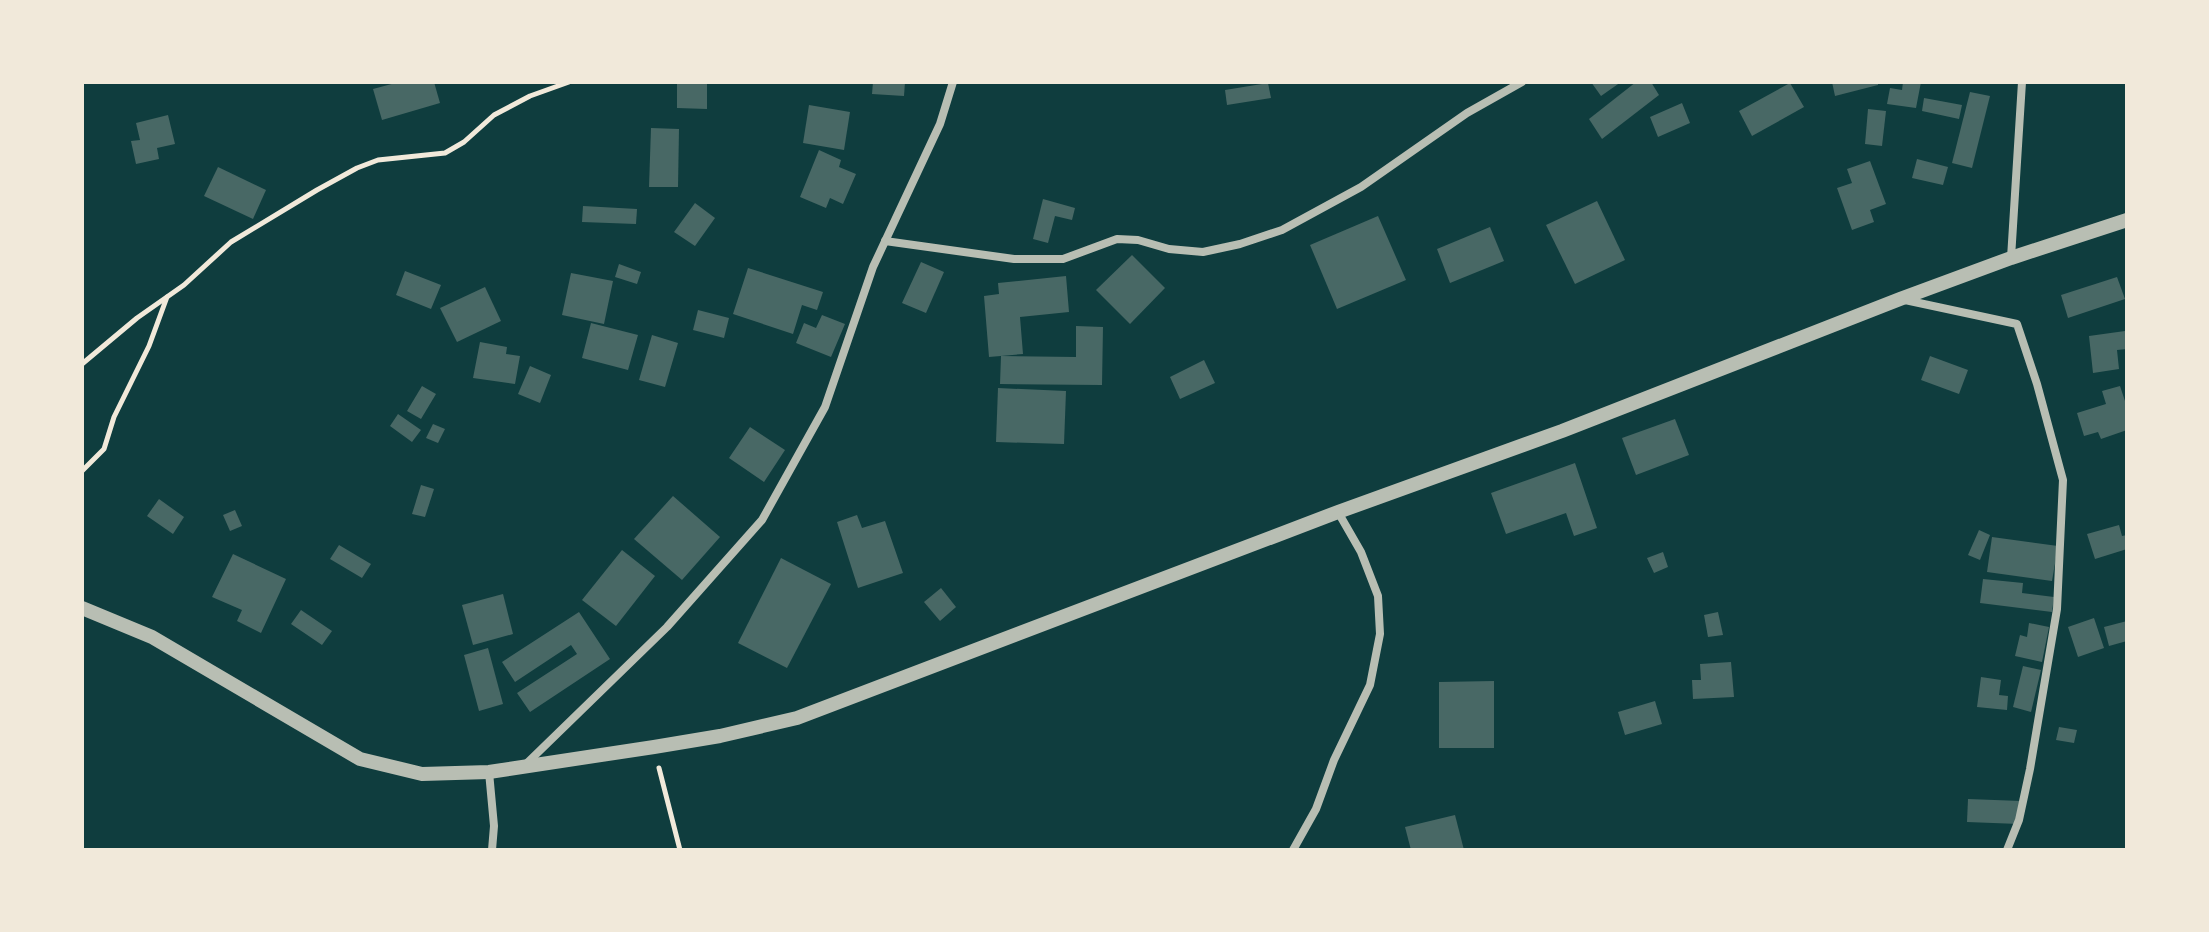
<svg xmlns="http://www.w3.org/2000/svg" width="2209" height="932" font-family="'Noto Sans',sans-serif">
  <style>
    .building { fill: #486865 }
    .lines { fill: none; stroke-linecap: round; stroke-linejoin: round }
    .path { stroke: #f1e9da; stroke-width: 5 }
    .minor { stroke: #b8beb3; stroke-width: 8 }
    .tertiary { stroke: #b8beb3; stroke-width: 14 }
  </style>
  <rect width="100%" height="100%" fill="#0f3d3e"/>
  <g class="building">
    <polygon points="399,82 434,82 440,103 382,120 373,89"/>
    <polygon points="677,82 707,82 707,109 677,108"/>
    <polygon points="873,82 905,82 904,96 872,94"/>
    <polygon points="1591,82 1621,82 1601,96"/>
    <polygon points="1636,82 1651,82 1659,95 1602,139 1589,119"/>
    <polygon points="1832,82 1878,82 1878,85 1835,96"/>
    <polygon points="1903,82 1921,82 1916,108 1887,104 1890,88 1902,90"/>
    <polygon points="1268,83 1271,98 1227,105 1225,90"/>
    <polygon points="1790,83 1804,107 1752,136 1739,111"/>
    <polygon points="1970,92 1990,96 1972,168 1952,163"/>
    <polygon points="1924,98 1962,105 1959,119 1922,111"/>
    <polygon points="1682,103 1690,123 1658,137 1650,117"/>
    <polygon points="809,105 850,112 844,150 803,143"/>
    <polygon points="1868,109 1886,111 1882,146 1865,144"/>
    <polygon points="168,115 175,144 157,148 159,159 136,164 131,141 140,140 136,123"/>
    <polygon points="651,128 679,129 678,187 649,187"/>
    <polygon points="819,150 841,160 839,167 856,174 843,204 830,198 826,208 800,197"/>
    <polygon points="1917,159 1948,167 1943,185 1912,178"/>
    <polygon points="1870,161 1886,204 1870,210 1874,222 1852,230 1837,188 1852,183 1847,169"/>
    <polygon points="218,167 266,190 253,219 204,196"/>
    <polygon points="1043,199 1075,208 1072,220 1055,216 1048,243 1033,239"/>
    <polygon points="1597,201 1625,260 1575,284 1546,225"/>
    <polygon points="695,203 715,218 695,246 674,232"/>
    <polygon points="583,206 637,209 636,224 582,222"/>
    <polygon points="1378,216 1406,280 1337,309 1310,245"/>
    <polygon points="1490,227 1504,261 1450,283 1437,249"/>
    <polygon points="1132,255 1165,288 1130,324 1096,290"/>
    <polygon points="921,262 944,272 926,313 902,303"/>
    <polygon points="619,264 641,272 637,284 615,277"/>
    <polygon points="748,268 823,292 817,310 802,305 793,334 733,314"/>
    <polygon points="405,271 441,285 431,309 396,295"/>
    <polygon points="571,273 613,281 604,324 562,315"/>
    <polygon points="1066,276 1069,312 1020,317 1023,354 989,357 984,296 999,294 998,283"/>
    <polygon points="2117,277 2125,299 2068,318 2061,295"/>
    <polygon points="485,287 501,321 457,342 440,308"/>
    <polygon points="698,310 729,318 724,338 693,330"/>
    <polygon points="822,315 845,324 831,357 796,343 804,323 816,328"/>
    <polygon points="591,323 638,335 628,370 582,358"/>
    <polygon points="1076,326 1103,327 1102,385 1000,384 1001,356 1076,357"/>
    <polygon points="2125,331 2127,349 2117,350 2119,369 2093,373 2089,336"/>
    <polygon points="652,335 678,343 665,387 639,380"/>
    <polygon points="480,342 507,347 506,354 520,356 515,384 473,378"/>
    <polygon points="1930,356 1968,370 1959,394 1921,380"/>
    <polygon points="1204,360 1215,383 1180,399 1170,377"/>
    <polygon points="530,366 551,375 540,403 518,394"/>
    <polygon points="422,386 436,394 421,419 407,411"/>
    <polygon points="2120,386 2127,407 2127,430 2101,439 2098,432 2084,436 2077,413 2106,404 2102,391"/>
    <polygon points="998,388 1066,391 1064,444 996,442"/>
    <polygon points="398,414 421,430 412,442 390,426"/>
    <polygon points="1675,419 1689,455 1636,475 1622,438"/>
    <polygon points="433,424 445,429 438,443 426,438"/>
    <polygon points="750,427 785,450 764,482 729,458"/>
    <polygon points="1575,463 1597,528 1574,536 1566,513 1506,534 1491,493"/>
    <polygon points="421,485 434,489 425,517 412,514"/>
    <polygon points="673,496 720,537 682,580 634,539"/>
    <polygon points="159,499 184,517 173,534 147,516"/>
    <polygon points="235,510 242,526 230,531 223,515"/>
    <polygon points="857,515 862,528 885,521 903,573 858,588 837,522"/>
    <polygon points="2119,525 2122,536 2127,535 2127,549 2095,559 2087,534"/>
    <polygon points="1979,530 1990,535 1980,560 1968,555"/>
    <polygon points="1992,537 2058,546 2052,581 1987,572"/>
    <polygon points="339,545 371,564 362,578 330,559"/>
    <polygon points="622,550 655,576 616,626 582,600"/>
    <polygon points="1663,552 1668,567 1654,573 1647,558"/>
    <polygon points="233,554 286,579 261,633 237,621 242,610 212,597"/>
    <polygon points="781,558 831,584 787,668 738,643"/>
    <polygon points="1983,579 2023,583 2022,593 2054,597 2052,612 1980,603"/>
    <polygon points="941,588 956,607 940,621 924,602"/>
    <polygon points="503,594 513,634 473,645 462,605"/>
    <polygon points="301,610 332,631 322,645 291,624"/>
    <polygon points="579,612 610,659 530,712 517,693 577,654 571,645 515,682 502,662"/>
    <polygon points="1718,612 1723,635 1708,637 1704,615"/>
    <polygon points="2094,618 2104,648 2078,657 2068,627"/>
    <polygon points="2127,621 2127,641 2109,646 2104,627"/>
    <polygon points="2029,623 2049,627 2042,662 2015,656 2020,635 2027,637"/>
    <polygon points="488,648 503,704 479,711 464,655"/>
    <polygon points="1731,662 1734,697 1693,699 1692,680 1701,680 1700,664"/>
    <polygon points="2023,666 2041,670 2031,712 2013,707"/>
    <polygon points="1981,677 2001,680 1999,695 2008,696 2007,710 1977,707"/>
    <polygon points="1494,681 1494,748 1439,748 1439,682"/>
    <polygon points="1655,701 1662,724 1625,735 1618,712"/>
    <polygon points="2059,727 2077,730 2074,743 2056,740"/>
    <polygon points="1968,799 2021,801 2019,824 1967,822"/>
    <polygon points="1455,815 1464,850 1411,850 1405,827"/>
  </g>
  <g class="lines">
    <g class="path">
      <polyline points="82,364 137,318 184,285 231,242 317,190 357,168 378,160 445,153 464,142 494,115 530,96 569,82"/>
      <polyline points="82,471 104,449 114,417 149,346 167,297"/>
      <polyline points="659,768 680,850"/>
    </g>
    <g class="minor">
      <polyline points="885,241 1014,259 1063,259 1117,239 1138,240 1169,249 1203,252 1240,244 1282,230 1361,187 1467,113 1522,82"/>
      <polyline points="2011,258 2022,82"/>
      <polyline points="1905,300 2017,324 2037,384 2063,480 2057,609 2030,769 2019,820 2007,850"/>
      <polyline points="526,764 667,627 762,520 825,407 873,267 940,124 953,82"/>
      <polyline points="489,772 494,826 492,850"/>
      <polyline points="1293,850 1316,809 1334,760 1370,685 1380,634 1378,596 1361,552 1338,512"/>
    </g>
    <polyline class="tertiary" points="82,608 152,637 360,759 422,774 489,772 654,747 720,736 797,718 1338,512 1562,431 1900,299 2011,258 2127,220"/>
  </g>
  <rect width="2209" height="932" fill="none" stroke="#f1e9da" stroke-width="168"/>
</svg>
